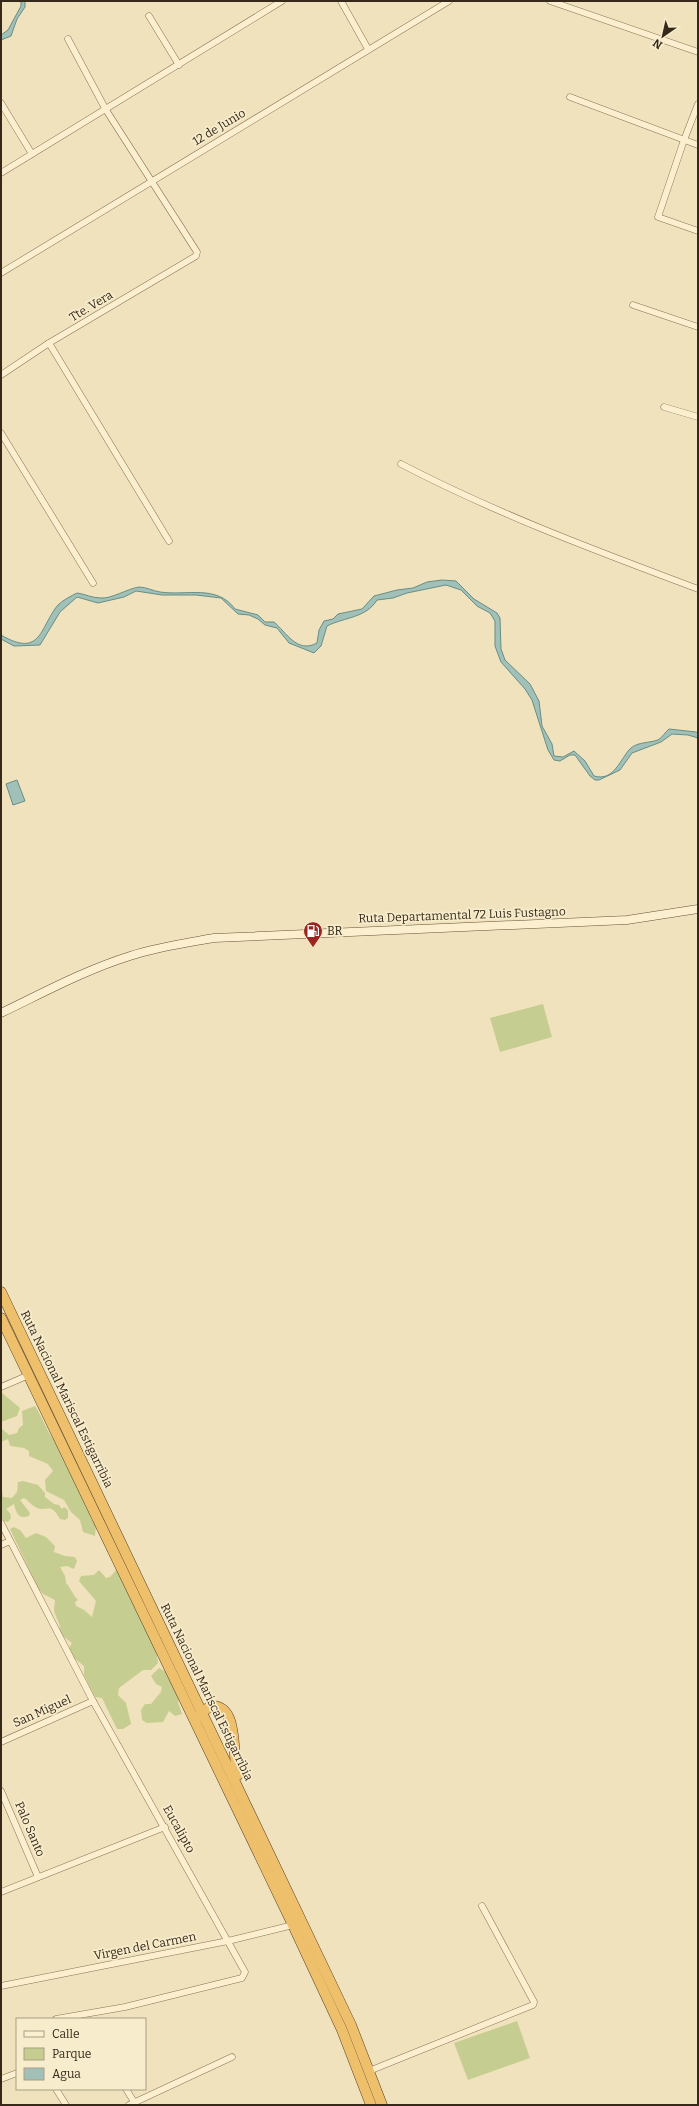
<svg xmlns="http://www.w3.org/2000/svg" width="699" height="2106" font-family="Bitter,serif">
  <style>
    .green { fill: #c5ce90 }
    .water { fill: #a0c0b8; stroke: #678e86 }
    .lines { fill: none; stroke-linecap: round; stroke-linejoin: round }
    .minor-casing { stroke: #887255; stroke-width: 7 }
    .secondary-casing { stroke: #695238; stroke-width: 9 }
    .trunk-casing { stroke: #553f2a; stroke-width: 11 }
    .minor { stroke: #fbefcf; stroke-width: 6 }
    .secondary { stroke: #fbefcf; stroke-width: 8 }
    .trunk { stroke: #eec06b; stroke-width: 10 }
    .labels { text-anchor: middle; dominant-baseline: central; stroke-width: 3.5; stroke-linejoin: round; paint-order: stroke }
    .street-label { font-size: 12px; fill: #36291a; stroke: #f7eccc }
    .poi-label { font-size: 12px; fill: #36291a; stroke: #f7eccc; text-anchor: start }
  </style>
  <rect width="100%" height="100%" fill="#f0e2bc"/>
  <g class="green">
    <polygon points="543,1004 552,1037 500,1052 490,1018"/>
    <polygon points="1,1392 20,1408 17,1416 1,1422"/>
    <path d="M 35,1406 C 42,1416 50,1440 59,1444 L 90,1513 L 91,1519 L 96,1525 L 95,1536 L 83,1532 L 80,1520 L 71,1512 L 64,1500 L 46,1491 L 45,1480 L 53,1471 L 48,1464 L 29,1456 L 29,1451 L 24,1448 L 10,1446 L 8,1439 L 1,1442 L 1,1428 L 9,1435 L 17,1433 L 19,1428 L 23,1425 L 22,1411 Z"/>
    <path d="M 23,1481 L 38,1485 L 45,1493 L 45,1497 L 54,1504 L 59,1505 L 62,1509 L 64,1507 L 68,1510 L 68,1518 L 65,1520 L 60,1519 C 50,1502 49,1512 37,1508 C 32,1506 29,1501 24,1498 L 20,1500 L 30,1513 L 29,1516 C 18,1520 16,1512 14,1504 L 6,1509 L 10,1513 L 11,1518 L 8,1522 L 4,1521 L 1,1516 L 1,1486 L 3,1497 L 12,1498 L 17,1492 L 18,1482 Z"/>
    <path d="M 14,1527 L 20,1530 L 26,1538 L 36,1533 L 46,1537 L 55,1546 L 54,1552 L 65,1556 L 75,1557 L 77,1561 L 74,1569 L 67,1566 L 60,1567 L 65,1576 L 66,1583 C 71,1588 72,1594 78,1600 L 75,1602 L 76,1606 L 84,1610 L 92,1617 L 96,1601 L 79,1581 L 81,1576 L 94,1575 L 99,1570 L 106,1578 L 110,1577 L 117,1569 L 156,1649 L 158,1663 L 151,1670 L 143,1670 L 119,1688 L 118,1695 L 126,1703 L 131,1724 L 123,1729 L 117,1729 L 102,1698 L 95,1697 L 84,1675 L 84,1666 L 74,1658 L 69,1648 L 72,1643 L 64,1637 L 59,1630 L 60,1626 L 54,1611 L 55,1600 L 43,1594 L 38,1588 L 10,1529 Z"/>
    <polygon points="159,1668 170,1674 180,1696 178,1702 182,1714 175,1716 169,1711 163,1722 147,1723 142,1720 141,1710 145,1704 151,1704 161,1692 162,1687 156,1684 151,1676"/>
    <polygon points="517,2021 530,2058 468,2080 454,2043"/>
  </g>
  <g class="water">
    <polygon points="19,1 25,1 25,7 17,19 11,36 1,40 1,35 8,30 21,6 21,2"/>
    <path d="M 442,580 L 456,581 L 474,599 L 497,613 L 500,618 L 501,649 L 505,660 L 530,684 L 539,701 L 542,726 L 552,744 L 554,756 L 563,757 L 574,751 L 585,761 L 594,776 C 615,782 620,758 631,748 C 638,742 649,743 658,740 C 663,737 665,732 669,729 L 696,732 L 698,733 L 698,738 L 688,735 L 672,734 L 661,742 L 632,753 L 620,770 L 599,780 L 595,780 L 590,776 L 575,755 L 570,755 L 560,761 L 554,760 L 548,750 L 532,700 L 525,689 L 501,662 L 495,646 L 495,621 L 490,613 L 477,606 L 461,590 L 446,585 L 407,593 L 393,598 L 377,600 C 366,618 345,617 327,626 L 321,646 L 314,653 L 289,643 L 277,628 L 265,625 L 258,619 L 249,615 L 238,614 L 221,598 L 196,595 L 162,595 L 136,591 L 124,597 L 98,603 L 77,597 L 60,612 L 40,645 L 14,646 L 1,639 L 1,635 C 42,659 40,626 58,605 C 63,600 71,596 77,593 C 85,594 92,598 101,598 C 111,599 127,589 139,587 C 146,587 153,591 160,592 C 186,596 217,584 235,609 L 258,615 L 265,622 L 274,622 C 286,632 297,654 317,643 L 319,630 L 324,621 L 333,619 L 338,614 L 362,609 L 374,596 L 397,590 L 413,588 L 427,582 Z"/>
    <polygon points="17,780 25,801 13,805 6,784"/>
  </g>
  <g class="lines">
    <g class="minor-casing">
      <g id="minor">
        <polyline points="341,1 368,49"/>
        <polyline points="550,1 698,52"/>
        <polyline points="149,16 179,65"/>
        <polyline points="570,97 698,145"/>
        <polyline points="1,103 32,154"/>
        <polyline points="698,104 684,140 658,217 698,231"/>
        <polyline points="1,173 282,1"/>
        <polyline points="1,273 449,1"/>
        <polyline points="633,305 698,327"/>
        <polyline points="49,343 169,541"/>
        <polyline points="1,375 49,343 196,256 197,252 106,110 68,39"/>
        <polyline points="664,407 698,417"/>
        <polyline points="1,433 93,583"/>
        <path d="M 401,464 C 497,514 597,551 698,589"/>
        <polyline points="1,1387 29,1375"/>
        <polyline points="1,1523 93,1701 245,1972 242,1978 125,2007 56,2019"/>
        <polyline points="1,1545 10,1541"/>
        <polyline points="1,1742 93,1701"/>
        <polyline points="1,1791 38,1877"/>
        <polyline points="1,1892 165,1827"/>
        <polyline points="1,1986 228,1941 293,1925"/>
        <polyline points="369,2071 533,2005 534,2002 482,1906"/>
        <polyline points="1,2079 17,2073"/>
        <polyline points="56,2089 66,2105"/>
        <polyline points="126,2089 136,2105"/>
        <polyline points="129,2105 232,2057"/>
      </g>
    </g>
    <g class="secondary-casing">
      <path id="secondary" d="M 1,1013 C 43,993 85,970 130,956 C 157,947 186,943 214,938 L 627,920 L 698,909"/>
    </g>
    <g class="trunk-casing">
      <g id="trunk">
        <polyline points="1,1292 351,2025 382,2105"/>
        <polyline points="1,1318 293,1925 342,2030 371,2105"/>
        <path d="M 198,1717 L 202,1712 L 211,1706 C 240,1705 231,1754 238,1775"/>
      </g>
    </g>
    <use href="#minor" class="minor"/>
    <use href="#secondary" class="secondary"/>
    <use href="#trunk" class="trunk"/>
  </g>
  <defs>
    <g id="fuel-pin" transform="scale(1)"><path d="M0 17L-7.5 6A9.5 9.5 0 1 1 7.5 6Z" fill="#9a2521" stroke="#f7eccc"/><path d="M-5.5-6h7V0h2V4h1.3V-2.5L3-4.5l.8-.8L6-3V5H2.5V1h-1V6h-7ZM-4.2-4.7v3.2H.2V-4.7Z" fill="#fff"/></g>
  </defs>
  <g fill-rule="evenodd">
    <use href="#fuel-pin" x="313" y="931"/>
  </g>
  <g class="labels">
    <g class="street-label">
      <text transform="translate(219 127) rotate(-31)">12 de Junio</text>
      <text transform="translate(91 306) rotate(-31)">Tte. Vera</text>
      <text transform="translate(462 915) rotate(-2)">Ruta Departamental 72 Luis Fustagno</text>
      <text transform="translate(67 1399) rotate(64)">Ruta Nacional Mariscal Estigarribia</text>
      <text transform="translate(207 1692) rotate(64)">Ruta Nacional Mariscal Estigarribia</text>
      <text transform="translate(42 1711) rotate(-24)">San Miguel</text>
      <text transform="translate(30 1829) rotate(67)">Palo Santo</text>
      <text transform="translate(179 1829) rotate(61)">Eucalipto</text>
      <text transform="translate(145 1946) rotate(-11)">Virgen del Carmen</text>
    </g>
    <g class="poi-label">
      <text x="327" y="931">BR</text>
    </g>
  </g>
  <rect width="699" height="2106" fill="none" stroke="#36291a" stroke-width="4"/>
  <rect x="16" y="2018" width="130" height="72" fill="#f7eccc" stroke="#aa9e85"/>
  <rect x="24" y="2031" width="20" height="6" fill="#fbefcf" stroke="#aa9e85"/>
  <text x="52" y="2038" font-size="12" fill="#36291a">Calle</text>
  <rect x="24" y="2048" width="20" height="12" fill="#c5ce90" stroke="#aa9e85"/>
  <text x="52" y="2058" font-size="12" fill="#36291a">Parque</text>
  <rect x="24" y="2068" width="20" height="12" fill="#a0c0b8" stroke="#aa9e85"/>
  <text x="52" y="2078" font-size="12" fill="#36291a">Agua</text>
  <g transform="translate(663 36) rotate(214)" stroke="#f7eccc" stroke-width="3" paint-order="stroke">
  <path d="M0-3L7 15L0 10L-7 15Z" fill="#36291a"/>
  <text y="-6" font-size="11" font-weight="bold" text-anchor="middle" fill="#36291a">N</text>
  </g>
</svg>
